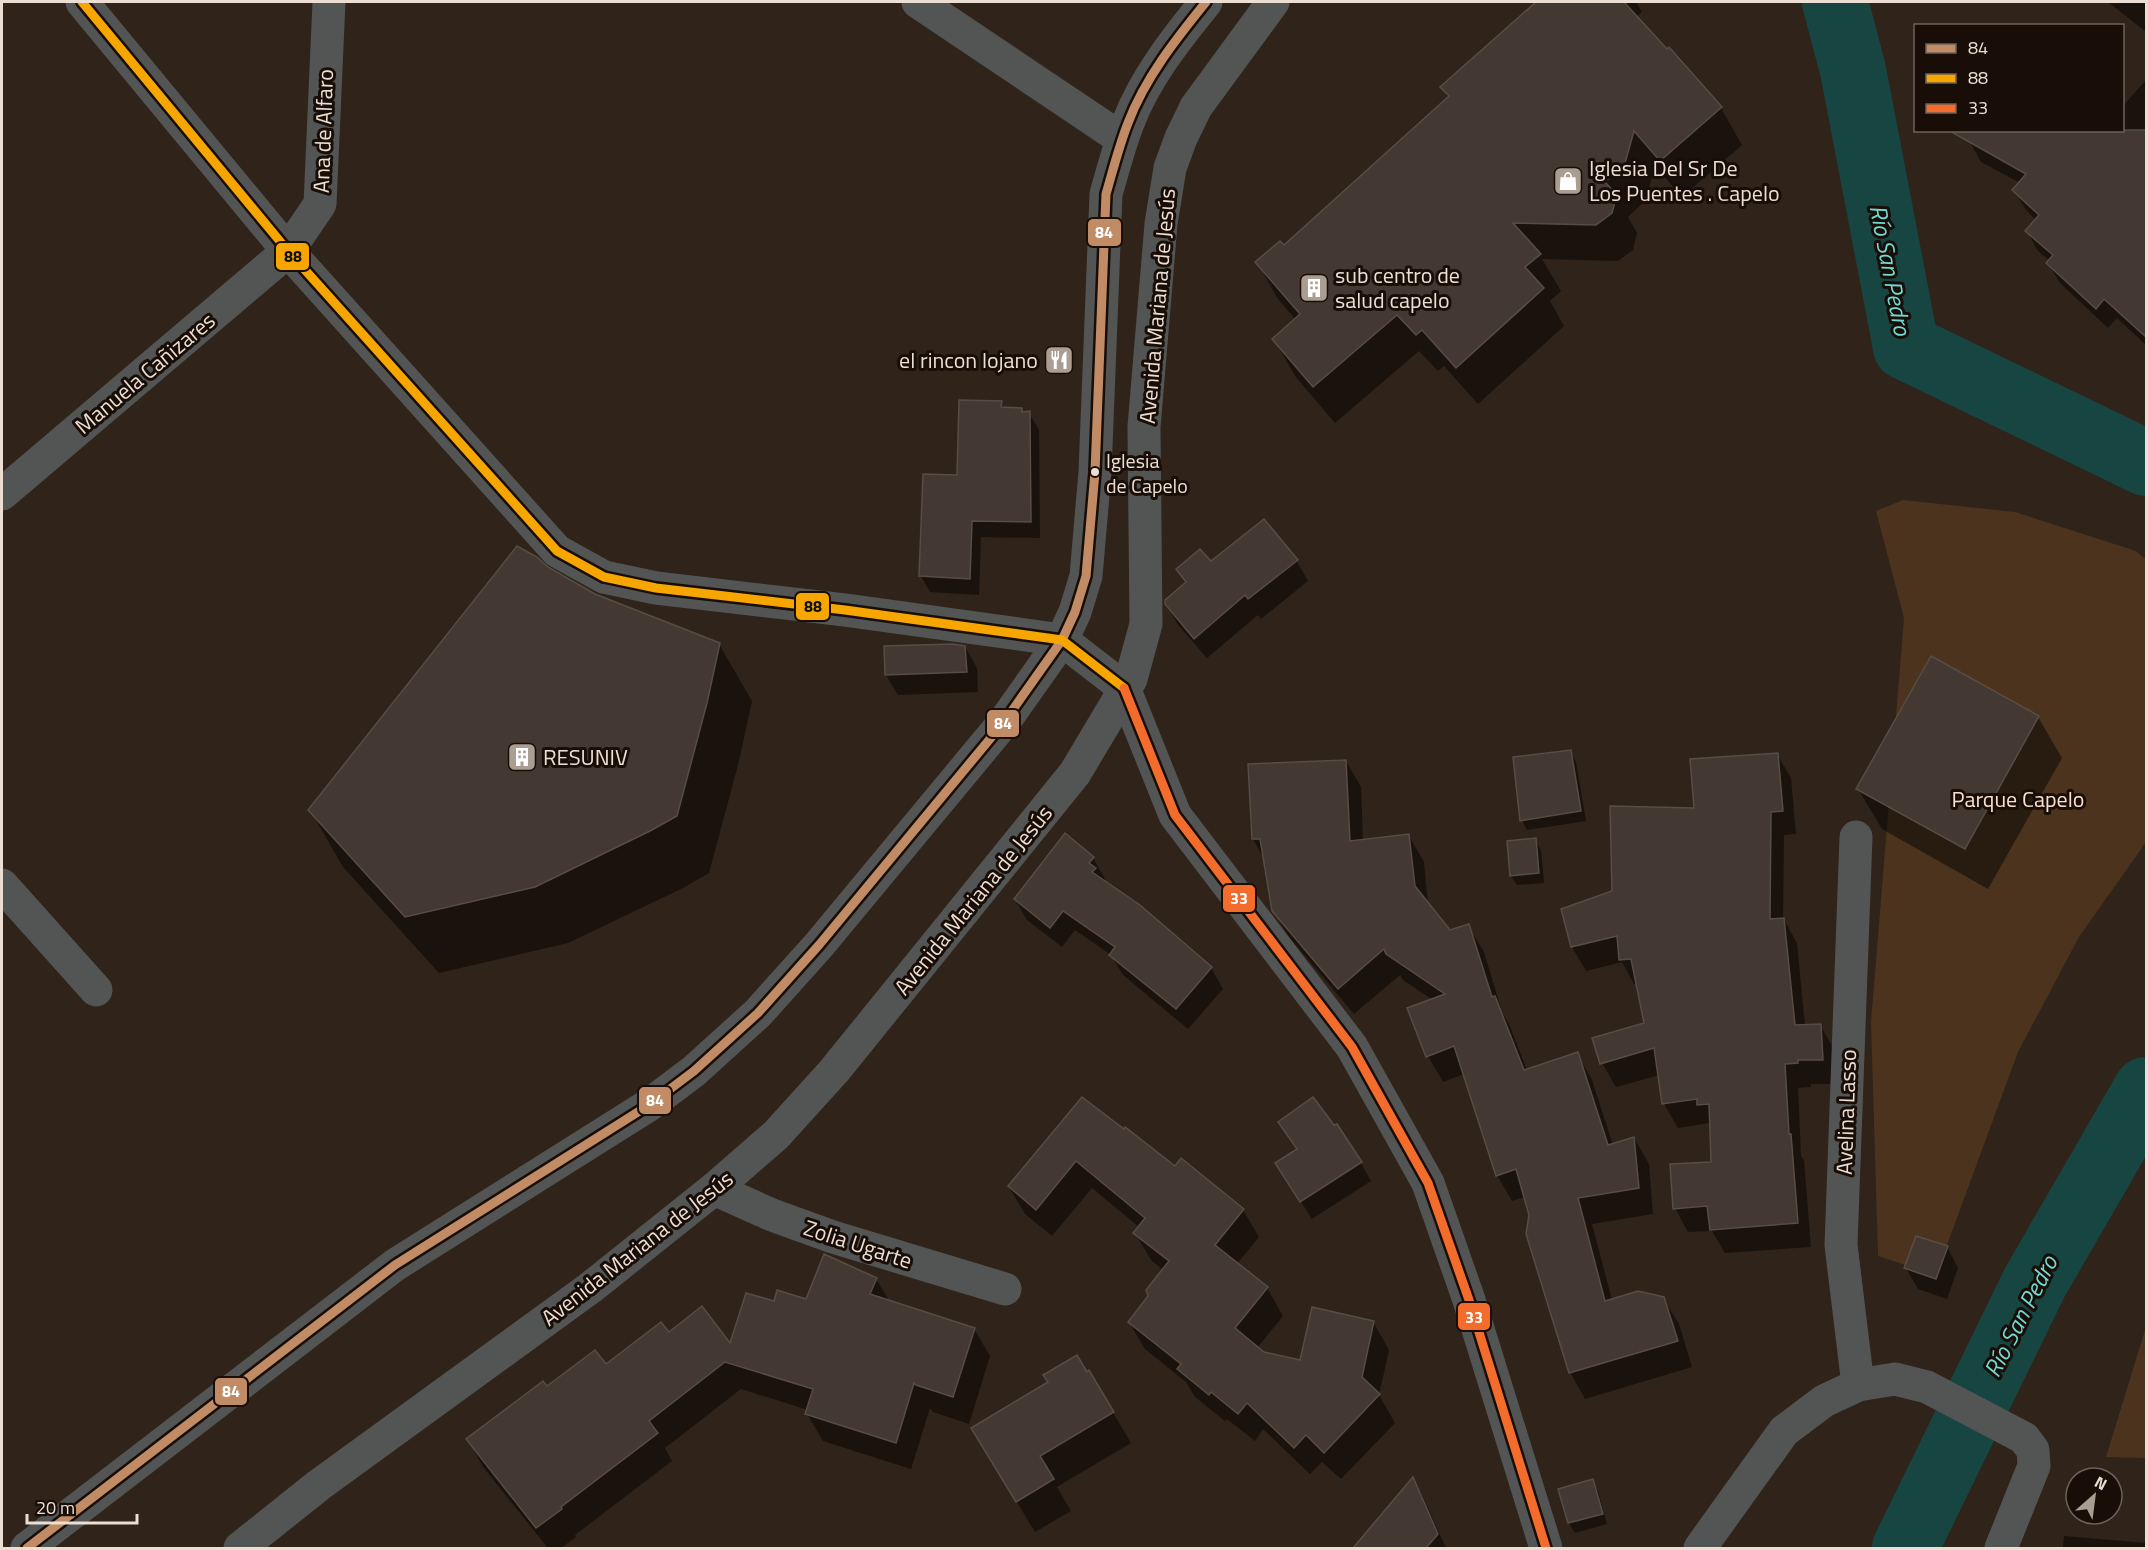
<svg xmlns="http://www.w3.org/2000/svg" width="2148" height="1550" font-family="'Titillium Web',sans-serif">
  <style>
    .green { fill: #4c331d }
    .shadow { fill: #0007 }
    .lines { fill: none; stroke-linecap: round; stroke-linejoin: round }
    .river { stroke: #174542; stroke-width: 66 }
    .building { fill: #433932; stroke: #574d45; stroke-width: 1.5 }
    .minor { stroke: #525553; stroke-width: 33 }
    .bus-1-casing { stroke: #180e07; stroke-width: 14 }
    .bus-2-casing { stroke: #180e07; stroke-width: 14 }
    .bus-3-casing { stroke: #180e07; stroke-width: 14 }
    .bus-1 { stroke: #c18c65; stroke-width: 9 }
    .bus-2 { stroke: #f7a600; stroke-width: 9 }
    .bus-3 { stroke: #f36c2b; stroke-width: 9 }
    .bus-dot { fill: #ecded3; stroke: #180e07; stroke-width: 2 }
    .labels { text-anchor: middle; dominant-baseline: central; stroke-width: 6; stroke-linejoin: round; paint-order: stroke }
    .bus-label { font-size: 20px; fill: #ecded3; stroke: #180e07; text-anchor: start }
    .street-label { font-size: 22px; fill: #ecded3; stroke: #180e07 }
    .poi-label { font-size: 22px; fill: #ecded3; stroke: #180e07; text-anchor: start }
    .park-label { font-size: 22px; fill: #f9dfcc; stroke: #180e07 }
    .water-label { font-size: 24px; font-style: italic; fill: #72d8d3; stroke: #180e07 }
    .line-badge { stroke: #180e07; stroke-width: 2 }
    .badge-label { font-size: 16px; text-anchor: middle; font-weight: bold; fill: #fff }
    .pale-badge-label { font-size: 16px; text-anchor: middle; font-weight: bold; fill: #111 }
  </style>
  <rect width="100%" height="100%" fill="#2f231a"/>
  <g class="green">
    <polygon points="1903,500 2015,512 2136,551 2146,560 2146,842 2079,937 2018,1052 1936,1275 1878,1256 1871,1022 1904,618 1876,511"/>
    <polygon points="2146,1327 2146,1458 2106,1457"/>
  </g>
  <g class="shadow">
    <polygon points="1538,2 1636,2 1642,12 1636,17 1666,51 1669,49 1721,108 1742,145 1682,197 1655,166 1646,200 1628,217 1637,233 1633,250 1618,261 1542,259 1561,291 1550,301 1564,326 1478,404 1444,366 1438,371 1419,351 1335,423 1295,376 1274,339 1296,320 1278,299 1257,262 1284,248 1448,98 1442,87"/>
    <polygon points="2108,2 2146,2 2146,32"/>
    <polygon points="2146,80 2146,345 2117,318 2108,328 2060,283 2048,263 2050,261 2038,251 2027,231 2036,220 2026,210 2014,190 2020,183 1981,162 1970,142 2122,130 2122,107"/>
    <polygon points="1001,403 1004,409 1021,409 1024,413 1029,413 1039,430 1040,538 981,537 979,595 930,592 921,576"/>
    <polygon points="1296,560 1308,581 1261,619 1258,615 1207,658 1178,625 1166,603 1186,584 1178,570 1211,563"/>
    <polygon points="547,569 595,595 719,644 752,701 739,761 709,873 683,888 568,943 439,973 343,867 310,810"/>
    <polygon points="965,647 977,668 978,692 898,695 886,675"/>
    <polygon points="2038,717 2062,758 1988,889 1882,829 1858,789"/>
    <polygon points="1571,752 1576,762 1586,821 1527,830 1522,820"/>
    <polygon points="1777,754 1791,778 1796,834 1784,835 1783,918 1797,943 1805,1026 1820,1025 1834,1049 1836,1084 1811,1084 1811,1087 1798,1088 1801,1156 1804,1160 1811,1247 1725,1253 1712,1231 1688,1232 1675,1208 1712,1163 1711,1126 1709,1123 1678,1128 1664,1104 1660,1075 1616,1087 1602,1063 1646,1024 1638,983 1634,984 1622,962 1586,971 1572,947 1563,910 1614,892 1695,810"/>
    <polygon points="1346,761 1361,787 1363,841 1409,836 1424,862 1428,905 1450,931 1468,926 1484,952 1502,1012 1509,1024 1527,1070 1577,1054 1592,1080 1613,1145 1634,1138 1649,1164 1653,1214 1592,1224 1612,1300 1663,1298 1679,1324 1692,1367 1585,1399 1570,1372 1525,1197 1512,1201 1497,1175 1464,1074 1443,1082 1428,1056 1433,1000 1403,980 1400,975 1354,1014 1289,937 1273,911 1264,859 1253,839"/>
    <polygon points="1065,836 1093,858 1105,879 1103,881 1139,906 1211,968 1223,989 1188,1029 1123,975 1111,955 1075,930 1062,947 1027,920 1015,899"/>
    <polygon points="1535,840 1541,850 1544,883 1517,885 1511,876"/>
    <polygon points="1082,1099 1175,1169 1243,1210 1259,1237 1237,1264 1267,1288 1283,1316 1257,1348 1264,1353 1301,1362 1373,1322 1389,1350 1379,1395 1395,1423 1341,1479 1322,1462 1310,1474 1263,1429 1255,1441 1227,1419 1225,1421 1195,1397 1186,1382 1145,1349 1129,1322 1150,1296 1163,1270 1151,1260 1135,1233 1139,1227 1092,1188 1052,1236 1025,1214 1009,1187"/>
    <polygon points="1280,1122 1361,1163 1371,1181 1312,1219 1288,1181 1297,1151"/>
    <polygon points="1947,1247 1958,1268 1947,1299 1918,1289 1906,1268"/>
    <polygon points="876,1279 890,1302 974,1329 990,1356 969,1424 933,1412 930,1408 911,1469 823,1441 807,1414 808,1410 741,1389 665,1448 672,1461 575,1535 576,1537 561,1548 548,1548 483,1467 468,1439 547,1389 606,1366 668,1335 731,1346 775,1303 807,1301"/>
    <polygon points="1089,1372 1131,1443 1057,1487 1071,1511 1035,1532 991,1459"/>
    <polygon points="1413,1479 1424,1499 1446,1548 1355,1548"/>
    <polygon points="1592,1481 1598,1491 1607,1524 1575,1533 1569,1523 1560,1490"/>
    <polygon points="2064,1536 2146,1543 2146,1548 2063,1548"/>
  </g>
  <g class="lines">
    <g class="river">
      <polyline points="1835,2 1853,70 1906,347 2146,463"/>
      <polyline points="1905,1548 2035,1282 2146,1090"/>
    </g>
  </g>
  <g class="building">
    <polygon points="1536,2 1624,2 1667,49 1669,47 1722,107 1660,161 1634,131 1625,163 1605,182 1617,195 1612,213 1596,225 1513,223 1541,254 1525,267 1544,288 1456,368 1422,330 1416,335 1397,315 1313,387 1272,339 1300,314 1255,262 1280,241 1284,245 1449,96 1440,87"/>
    <polygon points="1948,130 2146,130 2146,337 2104,299 2096,309 2046,263 2053,255 2025,231 2039,215 2012,190 2026,174"/>
    <polygon points="959,400 1002,401 1001,407 1022,408 1022,412 1030,411 1031,522 972,521 970,579 919,576 923,474 957,475"/>
    <polygon points="1264,519 1298,560 1248,599 1245,595 1194,639 1165,604 1165,600 1186,582 1176,569 1200,549 1211,561"/>
    <polygon points="517,546 537,557 548,567 595,594 720,643 707,703 677,816 650,831 535,887 405,917 308,810"/>
    <polygon points="953,644 965,646 967,672 885,675 884,646"/>
    <polygon points="1931,656 2039,716 1965,849 1856,789"/>
    <polygon points="1571,750 1581,811 1520,821 1513,757"/>
    <polygon points="1778,753 1783,811 1771,812 1770,919 1784,918 1795,1025 1821,1024 1823,1060 1798,1060 1798,1063 1785,1064 1789,1134 1791,1134 1798,1223 1710,1230 1707,1206 1673,1209 1670,1164 1711,1162 1709,1104 1697,1105 1697,1099 1662,1104 1654,1048 1600,1064 1592,1038 1644,1023 1631,959 1619,960 1617,936 1571,947 1561,909 1612,891 1610,806 1694,808 1690,759"/>
    <polygon points="1346,760 1350,841 1409,834 1415,886 1450,930 1469,924 1492,997 1495,996 1524,1070 1578,1052 1608,1145 1634,1137 1639,1188 1578,1198 1605,1301 1638,1291 1664,1297 1678,1341 1569,1373 1526,1234 1529,1215 1516,1169 1496,1176 1454,1046 1426,1057 1407,1008 1445,994 1386,954 1384,949 1338,989 1272,911 1260,839 1252,839 1248,764"/>
    <polygon points="1065,833 1094,857 1089,863 1096,868 1092,872 1140,905 1212,967 1176,1009 1109,955 1115,947 1063,911 1050,928 1014,899"/>
    <polygon points="1536,838 1539,873 1510,876 1507,841"/>
    <polygon points="1082,1097 1124,1129 1125,1127 1175,1166 1181,1158 1244,1209 1215,1245 1268,1287 1235,1328 1264,1352 1300,1360 1312,1307 1374,1321 1362,1377 1380,1394 1324,1453 1306,1435 1294,1448 1247,1403 1238,1414 1211,1392 1209,1395 1177,1369 1181,1364 1128,1322 1148,1296 1146,1290 1169,1261 1133,1233 1145,1218 1076,1161 1036,1210 1008,1186"/>
    <polygon points="1313,1097 1334,1125 1337,1124 1362,1162 1300,1202 1275,1163 1297,1149 1278,1122"/>
    <polygon points="1916,1236 1948,1246 1936,1279 1904,1268"/>
    <polygon points="824,1254 877,1278 870,1294 975,1328 953,1397 916,1385 914,1383 896,1443 805,1414 813,1389 725,1362 649,1421 658,1433 561,1507 562,1509 536,1528 466,1439 543,1381 547,1386 595,1350 606,1364 661,1322 669,1332 702,1306 730,1343 746,1293 774,1301 777,1290 806,1299"/>
    <polygon points="1077,1355 1087,1372 1089,1370 1114,1412 1040,1456 1054,1479 1016,1502 971,1428 1048,1382 1043,1375"/>
    <polygon points="1413,1477 1438,1534 1426,1548 1353,1548"/>
    <polygon points="1593,1479 1603,1514 1568,1523 1558,1489"/>
  </g>
  <g class="lines">
    <g class="minor">
      <polyline points="82,2 288,251 557,551 604,577 656,588 845,610 1062,640 1124,688"/>
      <polyline points="918,2 1122,139"/>
      <polyline points="2,494 288,251 320,204 329,2"/>
      <polyline points="1124,688 1175,815 1352,1047 1428,1183 1469,1300 1546,1548"/>
      <polyline points="1856,837 1841,1245 1858,1385"/>
      <polyline points="2,885 96,990"/>
      <polyline points="714,1189 772,1215 833,1237 1005,1289"/>
      <path d="M 27,1548 L 395,1265 L 649,1105 L 694,1071 L 758,1013 L 819,945 L 1004,722 L 1062,640 L 1075,612 L 1086,576 L 1095,472 L 1106,194 C 1113,170 1119,146 1128,123 C 1145,78 1176,39 1206,2"/>
      <polyline points="240,1548 319,1485 590,1288 714,1189 776,1135 834,1071 1075,773 1131,679 1146,624 1144,427 1161,224 1170,168 1181,138 1196,107 1273,2"/>
      <polyline points="1700,1548 1784,1431 1824,1401 1858,1385 1895,1379 1927,1387 2024,1438 2033,1450 2034,1466 2001,1548"/>
    </g>
    <g class="bus-1-casing">
      <path id="bus-1" d="M 27,1548 L 395,1265 L 649,1105 L 694,1071 L 758,1013 L 819,945 L 1004,722 L 1062,640 L 1075,612 L 1086,576 L 1095,472 L 1106,194 C 1113,170 1119,146 1128,123 C 1145,78 1176,39 1206,2"/>
    </g>
    <g class="bus-2-casing">
      <polyline id="bus-2" points="82,2 288,251 557,551 604,577 656,588 845,610 1062,640 1124,688"/>
    </g>
    <g class="bus-3-casing">
      <polyline id="bus-3" points="1124,688 1175,815 1352,1047 1428,1183 1469,1300 1546,1548"/>
    </g>
    <use href="#bus-1" class="bus-1"/>
    <use href="#bus-2" class="bus-2"/>
    <use href="#bus-3" class="bus-3"/>
  </g>
  <defs>
    <g id="shop-square" transform="scale(1.5)"><rect x="-9" y="-9" width="18" height="18" rx="4" fill="#aa9d92" stroke="#180e07"/><path d="M-5-2.5h2.3a2.7 3.5 0 0 1 5.4 0H5L5.5 6h-11ZM-1.5-2.5h3a1.5 2.3 0 0 0-3 0Z" fill="#fff"/></g>
    <g id="building-square" transform="scale(1.5)"><rect x="-9" y="-9" width="18" height="18" rx="4" fill="#aa9d92" stroke="#180e07"/><path d="M-4-6H4V6H1V3H-1V6H-4ZM-2.5-4.3h1.7v1.8h-1.7ZM.8-4.3h1.7v1.8H.8ZM-2.5-1h1.7V.8h-1.7ZM.8-1h1.7V.8H.8Z" fill="#fff"/></g>
    <g id="restaurant-square" transform="scale(1.5)"><rect x="-9" y="-9" width="18" height="18" rx="4" fill="#aa9d92" stroke="#180e07"/><path d="M-5-6h1v4h1v-4h1v4h1v-4h1v5L-1.5 .5V6h-2V.5L-5-1ZM5-6V6H3V1.5H1.5Q1.5-4 5-6Z" fill="#fff"/></g>
  </defs>
  <g fill-rule="evenodd">
    <use href="#shop-square" x="1568" y="181"/>
    <use href="#building-square" x="1314" y="288"/>
    <use href="#restaurant-square" x="1059" y="360"/>
    <use href="#building-square" x="522" y="757"/>
  </g>
  <circle class="bus-dot" cx="1095" cy="472" r="5"/>
  <g class="labels">
    <g class="bus-label">
      <text x="1106" y="460">Iglesia<tspan x="1106" dy="25">de Capelo</tspan></text>
    </g>
    <g class="street-label">
      <text transform="translate(323 131) rotate(-88)">Ana de Alfaro</text>
      <text transform="translate(1157 306) rotate(-85)">Avenida Mariana de Jesús</text>
      <text transform="translate(145 373) rotate(-40)">Manuela Cañizares</text>
      <text transform="translate(973 900) rotate(-51)">Avenida Mariana de Jesús</text>
      <text transform="translate(1846 1112) rotate(-88)">Avelina Lasso</text>
      <text transform="translate(858 1244) rotate(18)">ZoIia Ugarte</text>
      <text transform="translate(637 1248) rotate(-38)">Avenida Mariana de Jesús</text>
    </g>
    <g class="poi-label">
      <text x="1589" y="168">Iglesia Del Sr De<tspan x="1589" dy="25">Los Puentes . Capelo</tspan></text>
      <text x="1335" y="275">sub centro de<tspan x="1335" dy="25">salud capelo</tspan></text>
      <text x="1038" y="360" text-anchor="end">el rincon lojano</text>
      <text x="543" y="757">RESUNIV</text>
    </g>
    <g class="park-label">
      <text x="2018" y="799">Parque Capelo</text>
    </g>
    <g class="water-label">
      <text transform="translate(1891 270) rotate(79)">Río San Pedro</text>
      <text transform="translate(2020 1316) rotate(-63)">Río San Pedro</text>
    </g>
  </g>
  <g class="line-badge">
    <rect x="1087" y="218" width="35" height="29" rx="6" fill="#c18c65"/>
    <rect x="275" y="242" width="35" height="29" rx="6" fill="#f7a600"/>
    <rect x="795" y="592" width="35" height="29" rx="6" fill="#f7a600"/>
    <rect x="986" y="709" width="34" height="29" rx="6" fill="#c18c65"/>
    <rect x="1222" y="884" width="34" height="29" rx="6" fill="#f36c2b"/>
    <rect x="638" y="1086" width="34" height="29" rx="6" fill="#c18c65"/>
    <rect x="1457" y="1302" width="34" height="29" rx="6" fill="#f36c2b"/>
    <rect x="214" y="1377" width="34" height="29" rx="6" fill="#c18c65"/>
  </g>
  <g class="badge-label">
    <text x="1104" y="238">84</text>
    <text x="1003" y="729">84</text>
    <text x="1239" y="904">33</text>
    <text x="655" y="1106">84</text>
    <text x="1474" y="1323">33</text>
    <text x="231" y="1397">84</text>
  </g>
  <g class="pale-badge-label">
    <text x="293" y="262">88</text>
    <text x="813" y="612">88</text>
  </g>
  <rect width="2148" height="1550" fill="none" stroke="#ecded3" stroke-width="6"/>
  <rect x="1914" y="24" width="210" height="108" fill="#180e07" stroke="#6d6159" stroke-width="1.5"/>
  <rect x="1926" y="44" width="30" height="9" fill="#c18c65" stroke="#6d6159" stroke-width="1.5"/>
  <text x="1968" y="54" font-size="18" fill="#ecded3">84</text>
  <rect x="1926" y="74" width="30" height="9" fill="#f7a600" stroke="#6d6159" stroke-width="1.5"/>
  <text x="1968" y="84" font-size="18" fill="#ecded3">88</text>
  <rect x="1926" y="104" width="30" height="9" fill="#f36c2b" stroke="#6d6159" stroke-width="1.5"/>
  <text x="1968" y="114" font-size="18" fill="#ecded3">33</text>
  <g transform="translate(2094 1496) rotate(28)"><circle r="28" fill="#180e07" stroke="#6d6159" stroke-width="1.5"/>
  <path d="M0-4.5L10 22L0 15L-10 22Z" fill="#aa9d92"/>
  <text y="-9" font-size="16" font-weight="bold" text-anchor="middle" fill="#ecded3">N</text>
  </g>
  <path d="M27 1514v9h110v-9" fill="none" stroke="#ecded3" stroke-width="3"/>
  <text x="36" y="1514" font-size="18" fill="#ecded3" stroke="#180e07" stroke-width="4.5" paint-order="stroke">20 m</text>
</svg>
